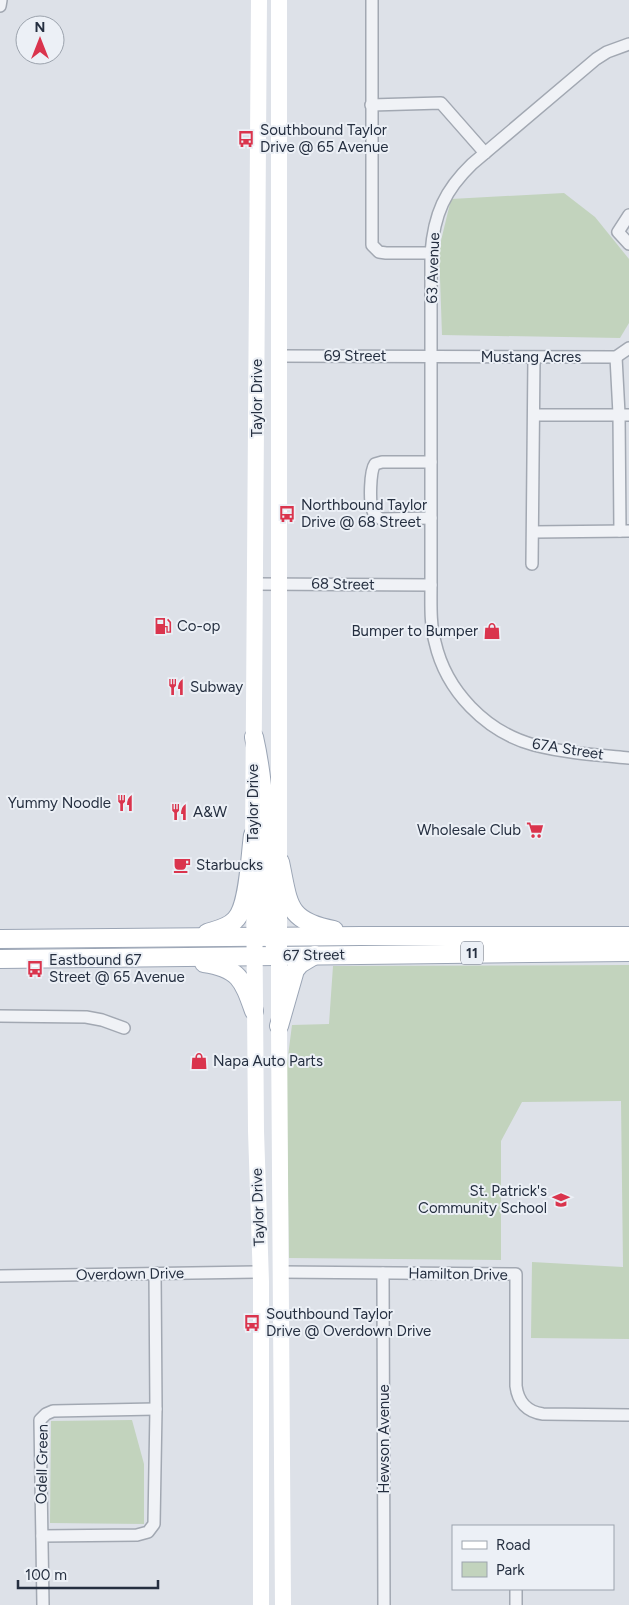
<svg xmlns="http://www.w3.org/2000/svg" width="629" height="1605" font-family="Figtree,sans-serif">
  <style>
    .green { fill: #c2d3bd }
    .lines { fill: none; stroke-linecap: round; stroke-linejoin: round }
    .street-casing { stroke: #a2a8b2; stroke-width: 14 }
    .primary-casing { stroke: #9ba5b5; stroke-width: 20 }
    .street { stroke: #f0f2f6; stroke-width: 11 }
    .secondary { stroke: #fff; stroke-width: 16 }
    .primary { stroke: #fff; stroke-width: 18 }
    .labels { text-anchor: middle; dominant-baseline: central; stroke-width: 4; stroke-linejoin: round; paint-order: stroke }
    .shield { fill: #ecf0f6; stroke: #616977; stroke-width: 1 }
    .shield-label { font-size: 14px; font-weight: bold; fill: #252f40 }
    .poi-label { font-size: 15px; fill: #252f40; stroke: #ecf0f6; text-anchor: start }
    .street-label { font-size: 15px; fill: #252f40; stroke: #ecf0f6 }
  </style>
  <rect width="100%" height="100%" fill="#dde1e8"/>
  <g class="green">
    <polygon points="564,193 595,217 629,259 629,323 620,338 442,335 439,249 451,199"/>
    <polygon points="629,965 629,1339 531,1338 532,1262 623,1267 621,1101 522,1102 501,1141 501,1260 289,1258 286,1072 292,1025 329,1024 333,966"/>
    <polygon points="132,1420 144,1464 144,1524 50,1523 51,1421"/>
  </g>
  <g class="lines">
    <g class="street-casing">
      <g id="street">
        <polyline points="372,0 372,245 379,252 386,253 431,253"/>
        <polyline points="0,6 1,0"/>
        <path d="M 629,44 L 607,52 L 596,59 L 472,164 C 445,190 434,214 431,253 L 431,585 C 431,604 430,624 435,642 C 446,691 486,732 534,745 C 565,753 597,755 629,758"/>
        <polyline points="371,105 441,103 485,153"/>
        <polyline points="629,215 618,232 629,244"/>
        <polyline points="279,356 616,357 629,348"/>
        <polyline points="616,357 619,414 620,531"/>
        <polyline points="534,415 629,415"/>
        <path d="M 431,518 L 381,519 C 378,517 374,515 373,511 C 369,503 370,471 375,464 L 382,462 L 431,462"/>
        <polyline points="533,532 629,531"/>
        <polyline points="532,564 534,357"/>
        <polyline points="256,584 431,585"/>
        <polyline points="0,1016 86,1017 102,1020 124,1028"/>
        <path d="M 280,1272 L 516,1274 L 516,1386 C 518,1402 527,1412 543,1414 L 629,1415"/>
        <polyline points="383,1273 384,1605"/>
        <polyline points="0,1276 260,1272"/>
        <polyline points="42,1536 137,1535 148,1532 154,1524 156,1409 155,1273"/>
        <polyline points="43,1605 40,1420 46,1414 53,1411 156,1409"/>
        <polyline points="516,1605 516,1589"/>
      </g>
    </g>
    <g class="primary-casing">
      <g id="primary">
        <path d="M 254,737 C 268,799 266,864 269,926 L 275,946"/>
        <path d="M 280,862 C 289,904 286,921 334,930"/>
        <path d="M 207,933 C 216,930 228,928 235,920 C 249,907 250,855 253,835"/>
        <polyline points="0,939 361,936 629,936"/>
        <polyline points="0,959 629,952"/>
        <path d="M 204,963 C 239,968 243,980 254,1011"/>
        <polyline points="279,1026 295,970 300,964 315,955"/>
      </g>
    </g>
    <use href="#street" class="street"/>
    <g class="secondary">
      <polyline points="279,0 279,1026 283,1605"/>
      <polyline points="253,848 259,0"/>
      <polyline points="254,877 256,1131 261,1282 261,1605"/>
    </g>
    <use href="#primary" class="primary"/>
  </g>
  <defs>
    <g id="bus-bare" transform="scale(1.35)"><path d="M-5-6H5V4H4V6H2V4H-2V6H-4V4H-5ZM-3.5-4V0h7V-4ZM-3.5 1.2v1.5H-2V1.2ZM2 1.2v1.5H3.5V1.2Z" fill="#da344d" stroke="#ecf0f6" stroke-width="2.5" paint-order="stroke"/></g>
    <g id="fuel-bare" transform="scale(1.35)"><path d="M-5.5-6h7V0h2V4h1.3V-2.5L3-4.5l.8-.8L6-3V5H2.5V1h-1V6h-7ZM-4.2-4.7v3.2H.2V-4.7Z" fill="#da344d" stroke="#ecf0f6" stroke-width="2.5" paint-order="stroke"/></g>
    <g id="shop-bare" transform="scale(1.35)"><path d="M-5-2.5h2.3a2.7 3.5 0 0 1 5.4 0H5L5.5 6h-11ZM-1.5-2.5h3a1.5 2.3 0 0 0-3 0Z" fill="#da344d" stroke="#ecf0f6" stroke-width="2.5" paint-order="stroke"/></g>
    <g id="restaurant-bare" transform="scale(1.35)"><path d="M-5-6h1v4h1v-4h1v4h1v-4h1v5L-1.5 .5V6h-2V.5L-5-1ZM5-6V6H3V1.5H1.5Q1.5-4 5-6Z" fill="#da344d" stroke="#ecf0f6" stroke-width="2.5" paint-order="stroke"/></g>
    <g id="supermarket-bare" transform="scale(1.35)"><path d="M-6-5.5h2.5l.6 2H6L4.5 2H-2.5L-4.4-4H-6ZM-1.5 3.2a1.3 1.3 0 1 0 .1 0ZM3 3.2a1.3 1.3 0 1 0 .1 0Z" fill="#da344d" stroke="#ecf0f6" stroke-width="2.5" paint-order="stroke"/></g>
    <g id="cafe-bare" transform="scale(1.35)"><path d="M-5.5-4.5H6V0H3Q3 3.5 0 3.5H-2.5Q-5.5 3.5-5.5 0ZM3-3.2v2h1.7v-2ZM-6 4.5H4V6H-6Z" fill="#da344d" stroke="#ecf0f6" stroke-width="2.5" paint-order="stroke"/></g>
    <g id="school-bare" transform="scale(1.35)"><path d="M0-5L7-2L0 1L-7-2ZM-4 1L0 2.5L4 1V4Q0 6-4 4Z" fill="#da344d" stroke="#ecf0f6" stroke-width="2.5" paint-order="stroke"/></g>
  </defs>
  <g fill-rule="evenodd">
    <use href="#bus-bare" x="246" y="139"/>
    <use href="#bus-bare" x="287" y="514"/>
    <use href="#fuel-bare" x="163" y="626"/>
    <use href="#shop-bare" x="492" y="631"/>
    <use href="#restaurant-bare" x="176" y="687"/>
    <use href="#restaurant-bare" x="125" y="803"/>
    <use href="#restaurant-bare" x="179" y="812"/>
    <use href="#supermarket-bare" x="535" y="830"/>
    <use href="#cafe-bare" x="182" y="865"/>
    <use href="#bus-bare" x="35" y="969"/>
    <use href="#shop-bare" x="199" y="1061"/>
    <use href="#school-bare" x="561" y="1200"/>
    <use href="#bus-bare" x="252" y="1323"/>
  </g>
  <g class="labels">
    <rect class="shield" x="461" y="941.5" width="22" height="23" rx="4"/>
    <g class="shield-label">
      <text x="472" y="953">11</text>
    </g>
    <g class="poi-label">
      <text x="260" y="130">Southbound Taylor<tspan x="260" dy="17">Drive @ 65 Avenue</tspan></text>
      <text x="301" y="505">Northbound Taylor<tspan x="301" dy="17">Drive @ 68 Street</tspan></text>
      <text x="177" y="626">Co-op</text>
      <text x="478" y="631" text-anchor="end">Bumper to Bumper</text>
      <text x="190" y="687">Subway</text>
      <text x="111" y="803" text-anchor="end">Yummy Noodle</text>
      <text x="193" y="812">A&amp;W</text>
      <text x="521" y="830" text-anchor="end">Wholesale Club</text>
      <text x="196" y="865">Starbucks</text>
      <text x="49" y="960">Eastbound 67<tspan x="49" dy="17">Street @ 65 Avenue</tspan></text>
      <text x="213" y="1061">Napa Auto Parts</text>
      <text x="547" y="1191" text-anchor="end">St. Patrick's<tspan x="547" dy="17">Community School</tspan></text>
      <text x="266" y="1314">Southbound Taylor<tspan x="266" dy="17">Drive @ Overdown Drive</tspan></text>
    </g>
    <g class="street-label">
      <text transform="translate(433 268) rotate(-88)">63 Avenue</text>
      <text x="355" y="356">69 Street</text>
      <text x="531" y="357">Mustang Acres</text>
      <text transform="translate(257 398) rotate(-90)">Taylor Drive</text>
      <text transform="translate(343 584) rotate(1)">68 Street</text>
      <text transform="translate(568 749) rotate(9)">67A Street</text>
      <text transform="translate(253 803) rotate(-90)">Taylor Drive</text>
      <text transform="translate(314 955) rotate(-1)">67 Street</text>
      <text transform="translate(258 1207) rotate(-92)">Taylor Drive</text>
      <text transform="translate(130 1274) rotate(-1)">Overdown Drive</text>
      <text transform="translate(458 1274) rotate(1)">Hamilton Drive</text>
      <text transform="translate(384 1439) rotate(-90)">Hewson Avenue</text>
      <text transform="translate(42 1464) rotate(-89)">Odell Green</text>
    </g>
  </g>
  <rect x="452" y="1525" width="162" height="65" fill="#ecf0f6" stroke="#9ca3ad"/>
  <rect x="462" y="1541" width="25" height="8" fill="#ffffff" stroke="#9ca3ad"/>
  <text x="496" y="1550" font-size="15" fill="#252f40">Road</text>
  <rect x="462" y="1562" width="25" height="15" fill="#c2d3bd" stroke="#9ca3ad"/>
  <text x="496" y="1575" font-size="15" fill="#252f40">Park</text>
  <g transform="translate(40 40)"><circle r="24" fill="#ecf0f6" stroke="#9ca3ad"/>
  <path d="M0-4L9 19L0 12L-9 19Z" fill="#da344d"/>
  <text y="-8" font-size="14" font-weight="bold" text-anchor="middle" fill="#252f40">N</text>
  </g>
  <path d="M18 1580v8h140v-8" fill="none" stroke="#252f40" stroke-width="2.5"/>
  <text x="25" y="1580" font-size="15" fill="#252f40" stroke="#ecf0f6" stroke-width="4" paint-order="stroke">100 m</text>
</svg>
